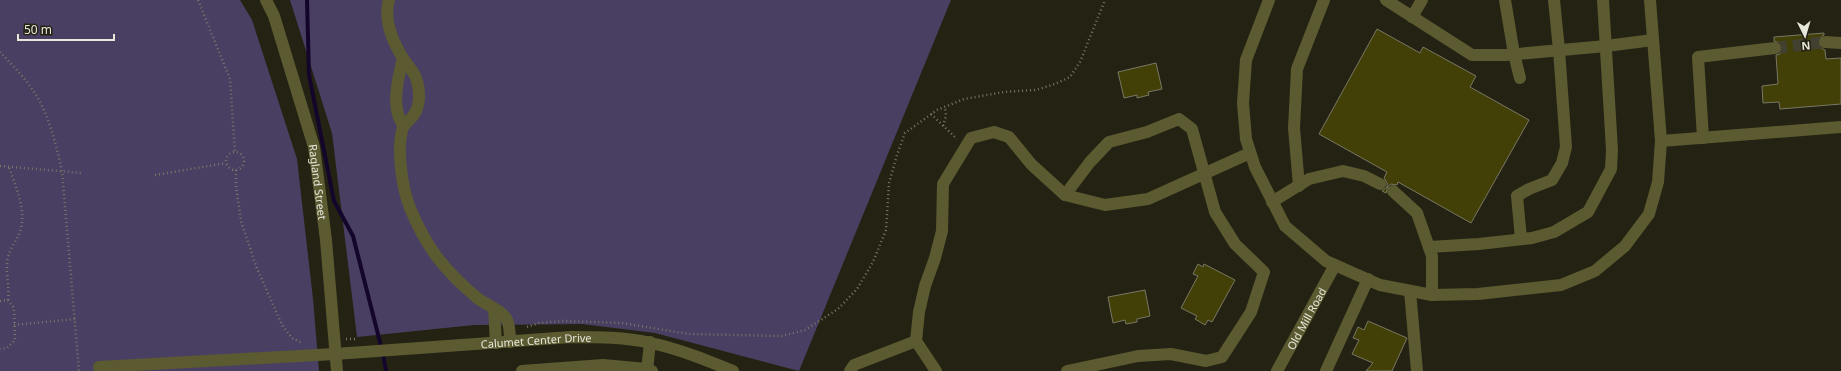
<svg xmlns="http://www.w3.org/2000/svg" width="1841" height="371" font-family="'Noto Sans',sans-serif">
  <style>
    .green { fill: #493f62 }
    .lines { fill: none; stroke-linecap: round; stroke-linejoin: round }
    .stream { stroke: #14062b; stroke-width: 4 }
    .building { fill: #423f07; stroke: #787864 }
    .minor-tunnel { stroke: #414031; stroke-width: 12; stroke-dasharray: 12 6; stroke-linecap: butt }
    .path { stroke: #777769; stroke-width: 2.5; stroke-dasharray: 1 3; stroke-linecap: butt }
    .minor { stroke: #5c5a31; stroke-width: 12 }
    .labels { text-anchor: middle; dominant-baseline: central; stroke-width: 4; stroke-linejoin: round; paint-order: stroke }
    .street-label { font-size: 11px; fill: #e7e7dc; stroke: #242313 }
  </style>
  <rect width="100%" height="100%" fill="#242313"/>
  <g class="green">
    <polygon points="0,0 240,0 252,20 297,159 313,299 319,371 0,371"/>
    <polygon points="290,0 951,0 799,371 655,333 582,324 474,325 357,337 332,133"/>
  </g>
  <g class="lines">
    <polyline class="stream" points="307,0 309,75 334,201 353,236 383,354 386,371"/>
  </g>
  <g class="building">
    <polygon points="1377,29 1420,53 1423,47 1476,76 1470,87 1529,120 1471,223 1398,182 1397,185 1391,184 1388,186 1386,193 1382,191 1387,187 1387,183 1384,178 1387,172 1319,134"/>
    <polygon points="1824,33 1824,35 1819,38 1818,42 1821,48 1825,50 1826,59 1841,58 1841,104 1780,109 1779,102 1763,103 1762,86 1778,84 1776,55 1780,54 1782,48 1781,43 1774,41 1774,37"/>
    <polygon points="1156,63 1162,89 1148,92 1149,95 1137,98 1137,95 1124,98 1118,72"/>
    <polygon points="1198,264 1203,267 1204,264 1235,280 1212,322 1208,320 1205,325 1195,319 1197,316 1181,308 1198,276 1193,274"/>
    <polygon points="1145,290 1150,316 1137,319 1137,322 1126,324 1125,320 1113,323 1108,297"/>
    <polygon points="1368,321 1407,338 1392,371 1366,371 1373,363 1352,354 1359,340 1353,338 1358,327 1364,330"/>
  </g>
  <g class="lines">
    <polyline class="minor-tunnel" points="1775,48 1825,42"/>
    <g class="path">
      <polyline points="198,0 230,79 235,152"/>
      <path d="M 0,52 C 15,68 33,86 42,106 C 52,127 57,149 62,171 L 79,371"/>
      <polyline points="931,114 957,139"/>
      <polyline points="943,126 946,116 945,107"/>
      <circle cx="235" cy="161" r="9"/>
      <polyline points="0,166 82,173"/>
      <polyline points="236,170 236,186 241,221 256,266 282,325 292,338 302,343"/>
      <polyline points="155,175 226,163"/>
      <path d="M 8,300 C 10,285 4,269 9,254 C 11,247 17,240 20,232 C 27,210 16,188 9,167"/>
      <polyline points="0,301 8,300 14,308 15,340 7,348 0,349"/>
      <polyline points="14,325 75,319"/>
      <polyline points="527,327 539,323 563,321 622,323 689,334 782,336 805,330 838,309 857,289 873,262 886,230 889,183 897,155 905,133 937,110 964,99 1004,92 1036,90 1055,84 1070,77 1080,62 1105,0"/>
      <polyline points="346,339 357,339"/>
    </g>
    <g class="minor">
      <path id="s1" d="M 266,0 L 274,16 L 314,147 L 326,240 L 337,371"/>
      <path d="M 389,0 C 383,20 394,44 404,60 C 408,65 414,72 416,78 C 420,89 421,106 413,116 C 410,120 405,123 403,127 C 396,149 402,187 410,208 C 426,247 444,270 476,297 C 485,305 499,308 506,318 C 510,324 510,335 510,342"/>
      <polyline points="1269,0 1246,60 1243,103 1246,139 1255,167 1285,226 1326,261 1380,285 1432,295 1478,294 1561,285 1595,271 1625,246 1649,214 1658,182 1661,141 1650,0"/>
      <polyline points="1386,0 1472,55 1506,55 1606,46 1653,40"/>
      <polyline points="1505,0 1514,54 1520,78"/>
      <polyline points="1412,17 1422,0"/>
      <polyline points="1825,42 1841,43"/>
      <path d="M 403,58 C 398,78 390,109 404,126"/>
      <polyline points="1703,138 1698,57 1775,48"/>
      <polyline points="1661,141 1841,127"/>
      <polyline points="1299,186 1294,128 1297,69 1324,0"/>
      <polyline points="1393,191 1417,213 1432,256 1432,295"/>
      <polyline points="1065,195 1090,162 1109,142 1147,132 1179,119 1192,129 1215,212 1235,244 1264,272 1251,312 1222,357 1206,361 1171,354 1138,356 1067,371"/>
      <polyline points="1272,202 1309,179 1343,171 1364,176 1380,184"/>
      <polyline points="1521,239 1517,196 1529,189 1552,180 1562,163 1566,147 1559,50 1554,0"/>
      <polyline points="1429,247 1479,244 1532,238 1554,232 1588,212 1611,169 1612,150 1603,0"/>
      <polyline points="1410,291 1417,371"/>
      <polyline points="494,309 496,343"/>
      <path id="s2" d="M 99,367 L 335,354 L 571,337 C 598,337 625,337 651,343 C 679,349 706,360 733,371"/>
      <polyline points="522,371 603,365 647,369 652,371"/>
      <polyline points="647,371 650,342"/>
      <polyline points="850,371 854,365 916,341"/>
      <polyline points="936,371 916,341 919,312 925,286 935,258 942,231 943,184 971,138 994,132 1009,137 1031,164 1065,195 1105,205 1148,199 1250,153"/>
      <path id="s3" d="M 1277,371 L 1335,265"/>
      <polyline points="1326,371 1368,279"/>
    </g>
  </g>
  <g class="labels">
    <g class="street-label">
      <text stroke="none"><textPath href="#s1" startOffset="190">Ragland Street</textPath></text>
      <text stroke="none"><textPath href="#s3" startOffset="60">Old Mill Road</textPath></text>
      <text stroke="none"><textPath href="#s2" startOffset="438">Calumet Center Drive</textPath></text>
    </g>
  </g>
  <g transform="translate(1805 36) rotate(175)" stroke="#242313" stroke-width="3" paint-order="stroke">
  <path d="M0-3L7 15L0 10L-7 15Z" fill="#e7e7dc"/>
  <text y="-6" font-size="11" font-weight="bold" text-anchor="middle" fill="#e7e7dc">N</text>
  </g>
  <path d="M18 34v6h96v-6" fill="none" stroke="#e7e7dc" stroke-width="2"/>
  <text x="24" y="34" font-size="12" fill="#e7e7dc" stroke="#242313" stroke-width="3" paint-order="stroke">50 m</text>
</svg>
